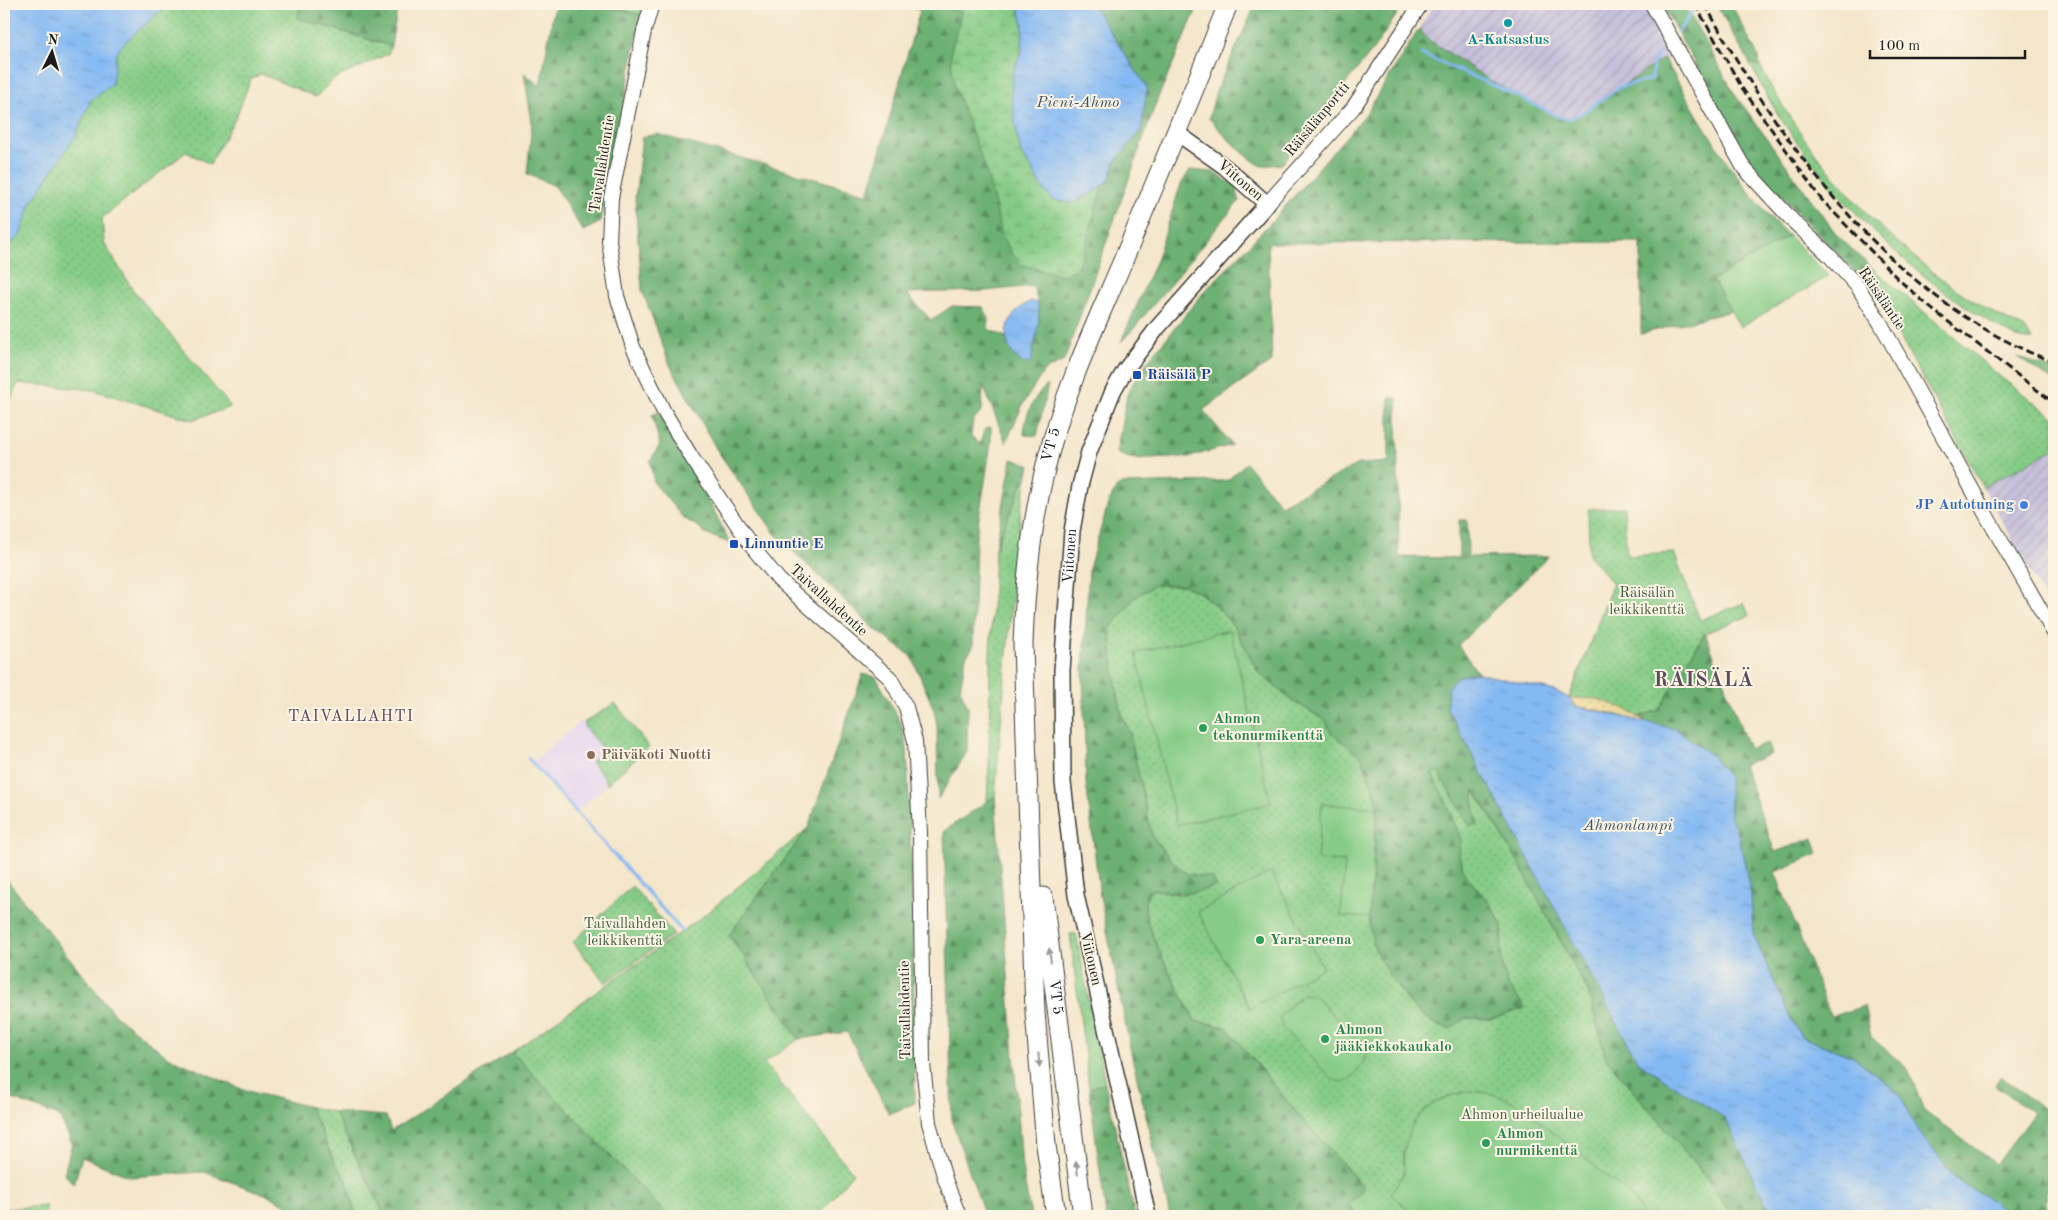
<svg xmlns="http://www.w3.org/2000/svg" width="2058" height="1220" font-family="'Old Standard TT',serif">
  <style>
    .built { fill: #e3d3f2 }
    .industrial { fill: url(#industrial-furrows) }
    .grass { fill: url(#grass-dots); stroke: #517452 }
    .forest { fill: url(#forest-firs); stroke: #446648; fill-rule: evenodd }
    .wetland { fill: url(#wetland-marsh); stroke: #517452 }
    .sand { fill: url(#sand-dots); stroke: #857b5d }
    .garden { fill: #86cc87; stroke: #517452 }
    .water { fill: url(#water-ripples); stroke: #506a88 }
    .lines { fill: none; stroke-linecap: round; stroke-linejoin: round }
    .stream { stroke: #85b9f3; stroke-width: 3 }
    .tertiary-casing { stroke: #3c3a36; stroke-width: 16 }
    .secondary-casing { stroke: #3c3a36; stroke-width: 18 }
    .trunk-casing { stroke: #3c3a36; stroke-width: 21 }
    .tertiary { stroke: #fff; stroke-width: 14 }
    .secondary { stroke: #fff; stroke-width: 15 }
    .trunk { stroke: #fff; stroke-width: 19 }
    .rail { stroke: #1c1c1c; stroke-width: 3; stroke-dasharray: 8 4; stroke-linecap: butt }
    .oneway { fill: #999 }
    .culture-dot { fill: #0f9aa8; stroke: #fcf5e5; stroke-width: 2 }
    .transit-dot { fill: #1a4fb4; stroke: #fcf5e5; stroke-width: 2 }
    .shop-dot { fill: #3f7fe0; stroke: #fcf5e5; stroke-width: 2 }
    .leisure-dot { fill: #2e9e5b; stroke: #fcf5e5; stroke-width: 2 }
    .education-dot { fill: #8d6e63; stroke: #fcf5e5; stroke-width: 2 }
    .labels { text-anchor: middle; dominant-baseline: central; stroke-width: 4; stroke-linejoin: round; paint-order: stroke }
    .culture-label { font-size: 15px; font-weight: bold; fill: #0d838f; stroke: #fcf5e5 }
    .street-label { font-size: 15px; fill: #1c1c1c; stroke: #fcf5e5 }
    .transit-label { font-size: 15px; font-weight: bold; fill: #164399; stroke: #fcf5e5; text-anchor: start }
    .shop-label { font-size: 15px; font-weight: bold; fill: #366cbe; stroke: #fcf5e5; text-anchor: end }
    .park-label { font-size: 15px; fill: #415a41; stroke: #fcf5e5 }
    .leisure-label { font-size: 15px; font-weight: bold; fill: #27864d; stroke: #fcf5e5; text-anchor: start }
    .education-label { font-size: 15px; font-weight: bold; fill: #785e54; stroke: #fcf5e5; text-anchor: start }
    .water-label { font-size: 16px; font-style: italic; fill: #415367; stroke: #fcf5e5 }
    .neighbourhood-label { font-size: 16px; letter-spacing: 1px; fill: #5c4c61; stroke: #fcf5e5 }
    .district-label { font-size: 20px; font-weight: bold; letter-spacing: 1px; fill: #5c4c61; stroke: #fcf5e5 }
  </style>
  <defs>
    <pattern id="industrial-furrows" width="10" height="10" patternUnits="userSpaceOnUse" patternTransform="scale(1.25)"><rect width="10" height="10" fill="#c6c0da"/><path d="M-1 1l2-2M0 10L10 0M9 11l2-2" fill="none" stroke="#aaa4ba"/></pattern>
    <pattern id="grass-dots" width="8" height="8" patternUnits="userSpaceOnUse" patternTransform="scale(1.25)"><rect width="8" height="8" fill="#86cc87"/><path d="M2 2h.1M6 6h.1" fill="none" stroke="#73af74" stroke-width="1.8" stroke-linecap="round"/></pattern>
    <pattern id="forest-firs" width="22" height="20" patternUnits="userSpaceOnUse" patternTransform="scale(1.25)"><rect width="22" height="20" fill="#6cb074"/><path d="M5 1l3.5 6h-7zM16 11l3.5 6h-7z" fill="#588e5e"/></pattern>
    <pattern id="wetland-marsh" width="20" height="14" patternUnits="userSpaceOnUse" patternTransform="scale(1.25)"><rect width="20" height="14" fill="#86cc87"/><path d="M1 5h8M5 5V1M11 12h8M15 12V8" fill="none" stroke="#73af74"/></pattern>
    <pattern id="sand-dots" width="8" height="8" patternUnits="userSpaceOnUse" patternTransform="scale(1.25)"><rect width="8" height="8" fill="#eeda9e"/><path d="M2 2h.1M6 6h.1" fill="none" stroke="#ccba88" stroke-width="1.8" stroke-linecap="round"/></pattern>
    <pattern id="water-ripples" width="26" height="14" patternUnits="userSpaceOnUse" patternTransform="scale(1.25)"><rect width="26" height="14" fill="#85b9f3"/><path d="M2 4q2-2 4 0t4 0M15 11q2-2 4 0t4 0" fill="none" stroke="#729ed0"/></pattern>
  </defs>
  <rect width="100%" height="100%" fill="#fcf5e5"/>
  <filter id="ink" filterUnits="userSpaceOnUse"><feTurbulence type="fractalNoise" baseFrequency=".02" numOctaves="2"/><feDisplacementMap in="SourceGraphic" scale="10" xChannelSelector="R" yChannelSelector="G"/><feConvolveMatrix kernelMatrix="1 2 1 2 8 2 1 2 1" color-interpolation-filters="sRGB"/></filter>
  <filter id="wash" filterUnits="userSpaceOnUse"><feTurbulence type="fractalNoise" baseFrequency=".0096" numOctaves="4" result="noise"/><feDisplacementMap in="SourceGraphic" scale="20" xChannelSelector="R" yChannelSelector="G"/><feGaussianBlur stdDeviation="1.12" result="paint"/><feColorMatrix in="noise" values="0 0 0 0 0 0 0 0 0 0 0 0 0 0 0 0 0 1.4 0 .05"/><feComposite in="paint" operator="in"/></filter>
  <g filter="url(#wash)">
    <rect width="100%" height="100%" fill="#f4e6cb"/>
    <polygon class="built" points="615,703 649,747 576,812 532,762 579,723 585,722"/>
    <g class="industrial">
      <polygon points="1434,4 1652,4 1677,49 1580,114 1568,119 1557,116 1492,82 1428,39 1419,29"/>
      <polygon points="2054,449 2054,615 1983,487"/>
    </g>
    <g class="grass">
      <polygon points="4,4 301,4 298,18 391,46 388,54 334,79 316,97 261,74 251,79 236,117 210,164 186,152 102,218 104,243 133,290 231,407 192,420 93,390 18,383 4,414"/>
      <polygon points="599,4 645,4 641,15"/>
      <polygon points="929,4 986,4 985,18"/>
      <path d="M 1749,62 L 1760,66 C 1813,170 1918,281 2026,329 L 2032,340 C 2020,343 1996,325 1985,319 C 1904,269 1836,200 1783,122 C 1770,103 1760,82 1749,62 Z"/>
      <polygon points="1871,267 2003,379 2054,417 2054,449 1983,487 1877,296 1860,278"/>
      <polygon points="1030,465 1021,508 1007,653 995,796 987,802 989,760 990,652 995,549"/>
      <polygon points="1624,507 1627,556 1674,553 1700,620 1744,603 1749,616 1705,633 1659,710 1631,719 1575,706 1569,698 1613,583 1589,556 1588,509"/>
      <path d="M 1155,585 L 1183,585 L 1200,593 L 1216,606 L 1235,628 L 1244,646 L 1309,710 L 1326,721 L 1332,733 L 1362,757 L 1378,803 L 1377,808 L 1378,957 L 1407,1001 L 1419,1013 L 1438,1026 L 1450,1029 L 1465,1018 L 1492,1019 L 1524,1008 L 1507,984 L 1501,957 L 1502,925 L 1491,905 L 1465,875 L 1459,856 L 1460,839 L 1447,804 L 1431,773 L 1438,772 L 1478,824 L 1473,802 L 1474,790 L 1516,858 L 1589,994 L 1606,1058 L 1703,1173 L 1733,1216 L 1361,1216 L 1348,1205 L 1364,1188 L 1296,1112 L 1226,1027 L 1195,1021 C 1183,996 1144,931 1145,906 C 1145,898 1148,894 1153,889 L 1182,895 L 1213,878 L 1187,874 L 1171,860 L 1152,836 L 1130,734 L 1121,712 L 1114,671 L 1110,629 L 1134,598 Z"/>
      <polygon points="615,703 649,747 607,784 604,777 591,762 604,750 584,727 585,722"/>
      <polygon points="808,828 729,935 799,1039 764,1063 853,1173 818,1216 668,1216 512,1052 702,917"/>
      <polygon points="632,886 674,934 605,983 573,942"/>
      <polygon points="1070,934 1076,934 1105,1083 1089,1088"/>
      <polygon points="310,1107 334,1112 385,1216 356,1216 347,1181 335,1163"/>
      <polygon points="46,1206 45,1212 26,1216 4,1216 4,1209"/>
    </g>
    <g class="forest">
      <polygon points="301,4 398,4 391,46 297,18"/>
      <polygon points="555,4 599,4 641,15 601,222 583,231 555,186 527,174 532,122 524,73 540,86"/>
      <path d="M 897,4 L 929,4 L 984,18 L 1018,4 L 1023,24 L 1110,179 L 1115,162 L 1141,129 L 1147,88 L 1092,4 L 1199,4 L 1157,100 L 1064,361 L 1044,371 L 1023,404 L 1006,443 L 983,385 L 982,412 L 973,420 L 971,436 L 980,444 L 984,430 L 991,427 L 991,444 L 976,537 L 973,647 L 966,657 L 960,689 L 968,707 L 967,752 L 938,799 L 937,725 L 934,710 L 912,657 L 871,626 L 776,535 L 717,450 L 670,365 L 642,290 L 635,200 L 642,137 L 657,134 L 868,194 L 920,10 ZM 1033,286 L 1038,303 L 1012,354 L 1006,337 L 988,329 L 988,317 L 983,307 L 952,306 L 931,320 L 906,293 L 986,291 Z"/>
      <path d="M 1256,4 L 1404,4 L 1373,50 L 1314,122 L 1282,164 L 1261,166 C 1240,152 1225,137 1209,118 L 1216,91 Z"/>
      <polygon points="1662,4 1684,4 1736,96 1837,235 1871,267 1860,278 1772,186 1744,153"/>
      <polygon points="1716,4 1731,4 1759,58 1760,66 1749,62"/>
      <path d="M 1419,29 L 1428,39 L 1492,82 L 1557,116 L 1568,119 L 1581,114 L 1664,58 C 1701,121 1736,186 1789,236 L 1713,280 L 1731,311 L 1641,334 L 1641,242 L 1268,243 L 1272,361 L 1203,410 L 1232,445 L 1189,457 L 1135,460 L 1116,453 L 1127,395 L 1139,372 L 1204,292 L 1274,219 L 1365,115 Z"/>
      <polygon points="1190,170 1212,172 1236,186 1239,201 1134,328 1121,342 1157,258 1181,184"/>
      <polygon points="2017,357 2054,370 2054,381"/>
      <path d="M 1048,385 L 1037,436 L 1024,435 C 1024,418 1034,394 1048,385 Z"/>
      <path d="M 1389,398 L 1397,398 L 1399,557 L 1459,558 L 1459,520 L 1467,520 L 1468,557 L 1549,556 L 1458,645 L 1478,673 L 1456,677 L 1447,708 L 1638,1062 L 1725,1118 L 1765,1203 L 1777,1216 L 1733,1216 L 1703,1173 L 1606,1058 L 1589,994 L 1516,858 L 1475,790 L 1473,802 L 1478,824 L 1470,826 L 1438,772 L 1432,774 L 1447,804 L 1461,839 L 1459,856 L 1465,875 L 1491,905 L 1502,925 L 1501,957 L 1507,984 L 1525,1008 L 1492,1019 L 1465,1018 L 1450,1029 C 1421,1022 1406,999 1390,976 C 1386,969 1381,963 1378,956 C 1372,944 1371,931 1369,918 L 1378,803 L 1362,757 L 1331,733 L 1326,721 L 1290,699 L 1258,672 L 1235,628 L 1216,606 L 1200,593 L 1183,585 L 1155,585 L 1134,598 L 1110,629 L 1114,671 L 1121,712 L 1130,734 L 1152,836 L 1171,860 L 1187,874 L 1213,878 L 1216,886 C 1189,896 1180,894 1152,889 C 1148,894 1145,898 1145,906 C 1145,931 1182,996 1195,1021 L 1226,1027 L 1296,1112 L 1364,1188 L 1348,1205 L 1361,1216 L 1170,1216 L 1132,1057 L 1100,896 L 1086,783 L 1083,671 L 1089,568 L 1109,501 L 1117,487 L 1122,484 L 1219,481 L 1228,480 L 1246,463 L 1281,505 L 1358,464 L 1389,462 Z"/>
      <polygon points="659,412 705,493 730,543 705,534 700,528 683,518 654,483 650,461 660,445 652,415"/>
      <polygon points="1012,459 1030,465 995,549"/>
      <polygon points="1705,633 1749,749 1767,743 1771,754 1743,765 1775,852 1813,838 1818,854 1775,872 1831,1017 1864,1006 1871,1037 1908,1069 1924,1111 1996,1164 2034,1113 1995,1085 2001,1077 2044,1109 2054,1096 2054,1177 2046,1193 2047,1216 2007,1216 1992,1201 1955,1179 1914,1124 1900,1094 1855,1058 1802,1037 1792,1022 1753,934 1751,895 1739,836 1730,816 1729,777 1676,729 1650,724 1638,717 1659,710"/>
      <polygon points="863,674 876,677 901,723 907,747 913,917 915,1103 889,1114 847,1032 799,1039 729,935 808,828"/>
      <polygon points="995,796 1022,1168 1031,1216 985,1216 952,1122 944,831"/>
      <polygon points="4,876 114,1014 168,1057 244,1090 310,1107 335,1163 347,1181 356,1216 307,1216 270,1196 204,1172 130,1177 82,1157 74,1184 64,1174 72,1143 59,1116 4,1096"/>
      <polygon points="512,1052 668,1216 385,1216 334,1112 386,1116 391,1131"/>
      <polygon points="1105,1083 1135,1216 1106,1216 1089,1088"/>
    </g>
    <polygon class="wetland" points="964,4 1018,4 1023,24 1022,50 1013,72 1021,153 1032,169 1040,185 1093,193 1102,186 1083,254 1076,269 1063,275 1022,265 1011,252 1003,237 986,169 955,88 951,60 952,47"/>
    <polygon class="sand" points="1569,698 1597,699 1623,708 1650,724 1607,712 1575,706"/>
    <g class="garden">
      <polygon points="1789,236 1829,276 1740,327 1713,280"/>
      <polygon points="1230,630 1271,803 1177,825 1136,653"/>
      <polygon points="1322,804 1377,808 1369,918 1341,916 1345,862 1317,860"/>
      <polygon points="1271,872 1323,968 1250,1008 1198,912"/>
      <path d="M 1307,994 L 1316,997 L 1366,1050 C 1368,1060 1353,1080 1343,1082 C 1338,1082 1335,1080 1331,1078 L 1282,1027 L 1280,1018 L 1282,1014 L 1302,995 Z"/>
      <path d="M 1470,1091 C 1490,1092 1504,1096 1521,1107 L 1623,1189 L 1636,1202 L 1643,1216 L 1417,1216 L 1390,1194 L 1404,1174 C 1400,1125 1423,1099 1470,1091 Z"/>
    </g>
    <g class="water">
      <polygon points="4,4 168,4 124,43 116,55 112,84 91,100 76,135 31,203 20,236 4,249"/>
      <polygon points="1018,4 1092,4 1147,88 1141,130 1115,162 1110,179 1093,193 1073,203 1053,200 1040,185 1032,169 1021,153 1017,135 1011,95 1013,72 1022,50 1023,24"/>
      <path d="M 1031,301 L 1038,303 L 1039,321 L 1031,362 L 1024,364 C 1021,361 1015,357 1012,353 C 998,332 1012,311 1031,301 Z"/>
      <polygon points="1478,673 1555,691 1569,698 1575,706 1676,729 1712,756 1729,777 1730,816 1739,836 1751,895 1753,934 1792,1022 1802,1037 1855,1058 1900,1094 1914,1124 1955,1179 1992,1201 2007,1216 1777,1216 1765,1203 1725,1118 1638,1062 1447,708 1448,688 1456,677"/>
    </g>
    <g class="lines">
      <g class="stream">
        <polyline points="1678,32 1692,12"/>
        <polyline points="1421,54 1513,94 1557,116 1568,119 1580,114 1620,87 1652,79 1653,65 1657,55"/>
        <polyline points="528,758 682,931"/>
      </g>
    </g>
  </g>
  <g filter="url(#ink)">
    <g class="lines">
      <g class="tertiary-casing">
        <g id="tertiary">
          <polyline points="652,4 644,31 611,198 609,241 617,296 633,347 663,410 692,458 753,548 779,580 890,678 906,707 915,741 920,832 923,1064 928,1112 929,1123 945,1179 959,1216"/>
          <polyline points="1652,4 1744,168 1793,221 1829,255 1858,287 1881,324 1989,520 2054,633"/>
          <polyline points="1267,204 1353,108 1421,4"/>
        </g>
      </g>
      <g class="secondary-casing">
        <g id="secondary">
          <path id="s1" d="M 1148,1216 L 1076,895 L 1063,782 L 1062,670 L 1072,531 L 1080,486 L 1089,452 L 1113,391 L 1125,370 L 1158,327 L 1267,204 L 1225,167 L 1177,133"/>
        </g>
      </g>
      <g class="trunk-casing">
        <g id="trunk">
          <path id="s2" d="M 1043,897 L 1083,1216"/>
          <path id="s3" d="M 1056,1216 L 1046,1145 L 1035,1012 L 1023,644 C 1025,581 1032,518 1048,457 C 1066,387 1097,322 1125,256 C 1160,172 1195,88 1228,4"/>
        </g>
      </g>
      <use href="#tertiary" class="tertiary"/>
      <use href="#secondary" class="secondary"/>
      <use href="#trunk" class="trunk"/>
      <g class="rail">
        <polyline points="1695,4 1742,88 1821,199 1898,279 1933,310 2054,403"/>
        <path d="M 1705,4 C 1783,148 1894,303 2054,362"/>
      </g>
    </g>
    <defs><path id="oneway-solid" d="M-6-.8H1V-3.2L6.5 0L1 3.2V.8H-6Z" transform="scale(1.25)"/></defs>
    <g class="oneway">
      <use href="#oneway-solid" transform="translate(1050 955) rotate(-97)"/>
      <use href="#oneway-solid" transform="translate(1039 1060) rotate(85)"/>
      <use href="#oneway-solid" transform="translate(1077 1168) rotate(-97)"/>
    </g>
  </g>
  <circle class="culture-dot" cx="1508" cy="23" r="5"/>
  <g class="transit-dot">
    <rect x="1132" y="370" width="10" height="10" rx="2.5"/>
    <rect x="729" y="539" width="10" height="10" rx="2.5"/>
  </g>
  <circle class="shop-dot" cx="2024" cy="505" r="5"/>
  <g class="leisure-dot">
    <circle cx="1203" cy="728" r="5"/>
    <circle cx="1260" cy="940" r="5"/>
    <circle cx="1325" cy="1039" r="5"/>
    <circle cx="1486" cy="1143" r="5"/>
  </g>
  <circle class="education-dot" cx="591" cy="755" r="5"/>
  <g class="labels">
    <g class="culture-label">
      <text x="1508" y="40">A-Katsastus</text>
    </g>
    <g class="street-label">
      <text transform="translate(1318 120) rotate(-50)">Räisälänportti</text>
      <text transform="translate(603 164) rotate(-81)">Taivallahdentie</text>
      <text transform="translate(1240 181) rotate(40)">Viitonen</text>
      <text transform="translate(1881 299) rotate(56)">Räisäläntie</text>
      <text stroke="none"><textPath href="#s3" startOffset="775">VT 5</textPath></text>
      <text stroke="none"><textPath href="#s1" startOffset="669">Viitonen</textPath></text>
      <text transform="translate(828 601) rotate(42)">Taivallahdentie</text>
      <text transform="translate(1090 959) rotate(77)">Viitonen</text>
      <text stroke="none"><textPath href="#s2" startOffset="101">VT 5</textPath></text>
      <text transform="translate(906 1010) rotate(-91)">Taivallahdentie</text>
    </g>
    <g class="transit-label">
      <text x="1147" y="375">Räisälä P</text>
      <text x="744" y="544">Linnuntie E</text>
    </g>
    <g class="shop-label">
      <text x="2014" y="505">JP Autotuning</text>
    </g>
    <g class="park-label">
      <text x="1647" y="593">Räisälän<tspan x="1647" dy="17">leikkikenttä</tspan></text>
      <text x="625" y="924">Taivallahden<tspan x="625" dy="17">leikkikenttä</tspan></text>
      <text x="1522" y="1115">Ahmon urheilualue</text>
    </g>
    <g class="leisure-label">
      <text x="1213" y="719">Ahmon<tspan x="1213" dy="17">tekonurmikenttä</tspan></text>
      <text x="1270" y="940">Yara-areena</text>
      <text x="1335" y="1030">Ahmon<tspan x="1335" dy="17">jääkiekkokaukalo</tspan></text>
      <text x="1496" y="1134">Ahmon<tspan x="1496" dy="17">nurmikenttä</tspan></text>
    </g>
    <g class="education-label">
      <text x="601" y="755">Päiväkoti Nuotti</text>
    </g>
    <g class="water-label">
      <text x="1078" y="103">Pieni-Ahmo</text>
      <text x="1628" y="826">Ahmonlampi</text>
    </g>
    <g class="neighbourhood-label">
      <text x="351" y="717">TAIVALLAHTI</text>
    </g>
    <g class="district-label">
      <text x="1704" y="681">RÄISÄLÄ</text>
    </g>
  </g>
  <rect width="2058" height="1220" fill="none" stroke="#fcf5e5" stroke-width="20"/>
  <g transform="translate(52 52) rotate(5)" stroke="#fcf5e5" stroke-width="4" paint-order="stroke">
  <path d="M0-4L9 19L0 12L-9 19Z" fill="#1c1c1c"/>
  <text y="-8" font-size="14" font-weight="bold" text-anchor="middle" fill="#1c1c1c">N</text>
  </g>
  <path d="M1870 50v8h155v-8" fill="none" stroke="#1c1c1c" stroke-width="2.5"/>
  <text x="1878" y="50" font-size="15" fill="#1c1c1c" stroke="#fcf5e5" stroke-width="4" paint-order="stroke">100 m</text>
</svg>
